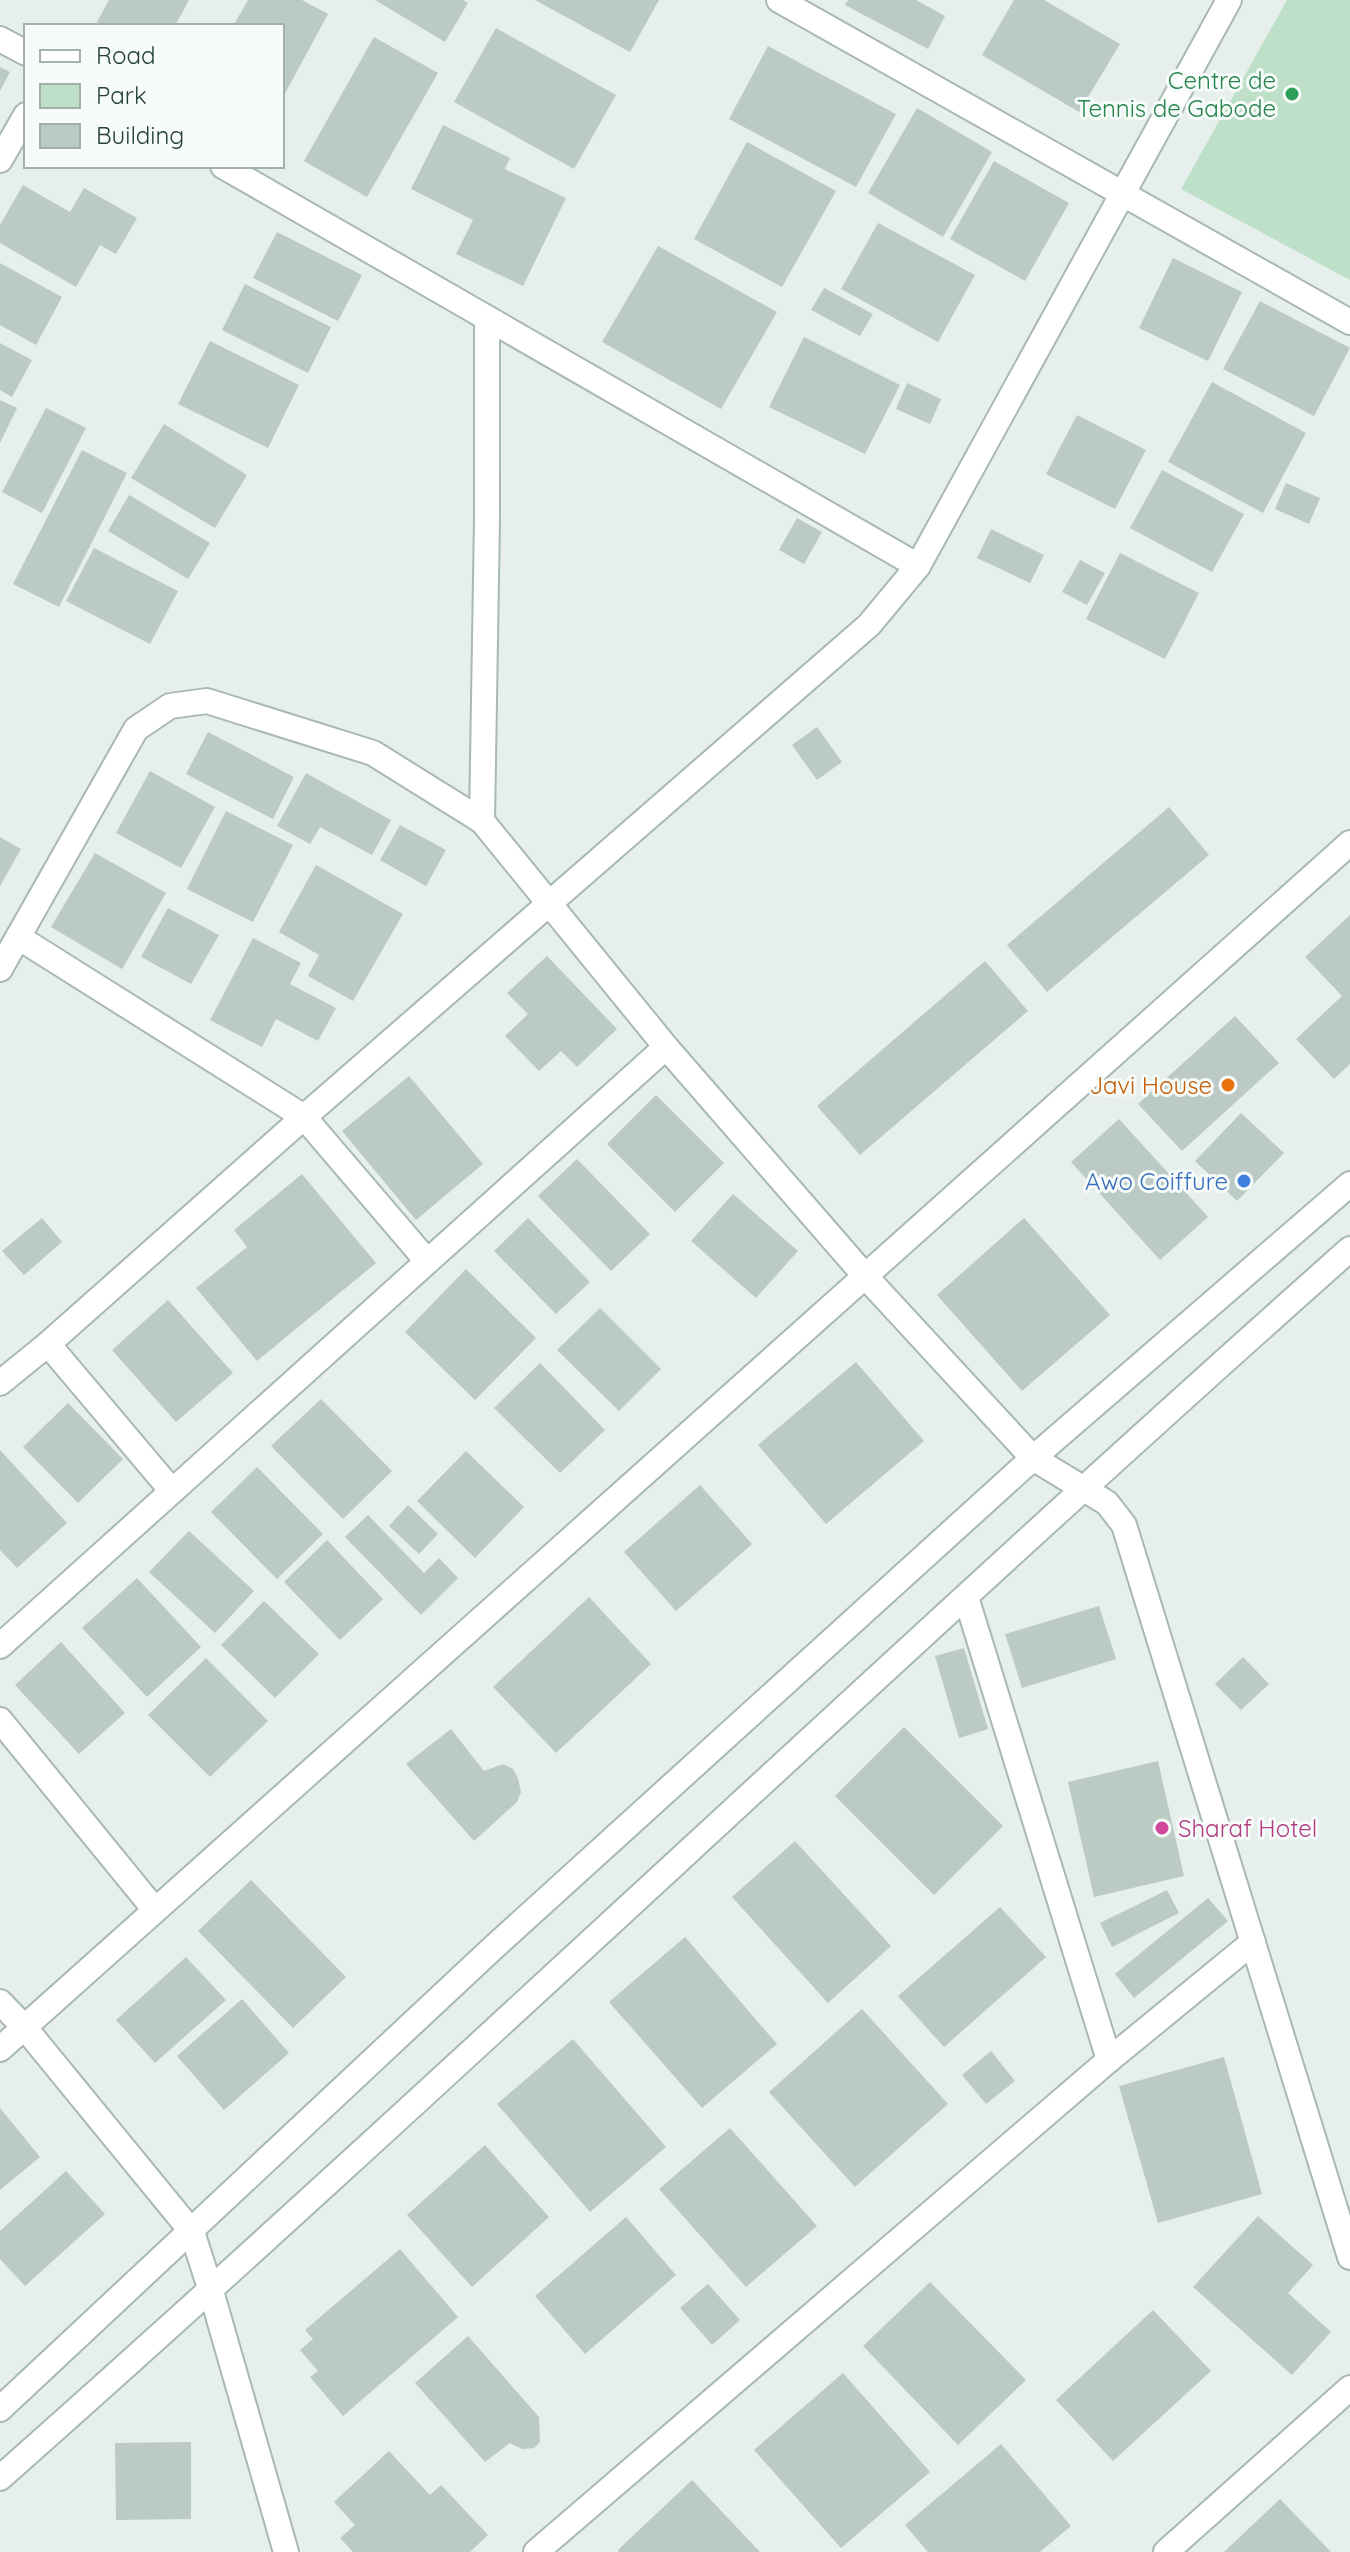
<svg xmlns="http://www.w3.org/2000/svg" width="1350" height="2552" font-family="Quicksand,sans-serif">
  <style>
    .green { fill: #bfe0c8 }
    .building { fill: #bbcac4 }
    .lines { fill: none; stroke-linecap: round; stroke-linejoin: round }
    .minor-casing { stroke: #a8b8b2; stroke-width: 28 }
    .tertiary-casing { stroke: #a8b8b2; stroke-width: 28 }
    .minor { stroke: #fff; stroke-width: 24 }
    .tertiary { stroke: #fff; stroke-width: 24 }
    .leisure-dot { fill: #2e9e5b; stroke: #f7fbf9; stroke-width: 3 }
    .food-dot { fill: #e8710a; stroke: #f7fbf9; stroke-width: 3 }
    .shop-dot { fill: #3f7fe0; stroke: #f7fbf9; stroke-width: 3 }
    .hotel-dot { fill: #d1479c; stroke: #f7fbf9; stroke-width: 3 }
    .labels { text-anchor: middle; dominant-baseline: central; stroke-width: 6; stroke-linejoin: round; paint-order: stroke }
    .leisure-label { font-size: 24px; fill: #27864d; stroke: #f7fbf9; text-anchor: end }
    .food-label { font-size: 24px; fill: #c56008; stroke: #f7fbf9; text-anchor: end }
    .shop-label { font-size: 24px; fill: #366cbe; stroke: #f7fbf9; text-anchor: end }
    .hotel-label { font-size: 24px; fill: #b23c85; stroke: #f7fbf9; text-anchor: start }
  </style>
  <rect width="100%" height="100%" fill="#e6efeb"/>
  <polygon class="green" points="1287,0 1350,0 1350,280 1181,189"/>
  <g class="building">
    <polygon points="109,0 189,0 175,26 106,26 97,22"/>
    <polygon points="248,0 302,0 328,14 282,99 282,26 233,26"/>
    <polygon points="375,0 463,0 468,3 445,42"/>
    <polygon points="535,0 659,0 630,52"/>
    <polygon points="848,0 916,0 945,16 928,49 845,5"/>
    <polygon points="1014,0 1044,0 1120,44 1079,112 982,55"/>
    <polygon points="496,28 616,95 574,169 454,102"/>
    <polygon points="374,37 438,73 367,197 304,161"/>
    <polygon points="768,46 896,114 856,187 729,119"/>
    <polygon points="0,67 10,72 0,91"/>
    <polygon points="917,108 992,152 943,237 868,193"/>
    <polygon points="443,125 510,158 505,169 566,198 523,286 456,254 473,220 411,189"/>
    <polygon points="747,142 836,191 782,287 694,239"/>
    <polygon points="994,161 1069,203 1025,281 950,239"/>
    <polygon points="23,185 70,212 84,188 137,218 116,254 100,245 76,287 0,243 0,225"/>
    <polygon points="878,223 975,275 938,342 841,289"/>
    <polygon points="277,232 362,275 338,321 253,278"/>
    <polygon points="658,246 777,312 721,409 602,342"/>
    <polygon points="1173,258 1242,292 1208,361 1139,328"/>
    <polygon points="0,263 62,297 36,345 0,325"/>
    <polygon points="245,284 331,327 308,373 222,330"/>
    <polygon points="824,288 873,314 860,336 811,310"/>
    <polygon points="1260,301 1350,348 1314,416 1223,369"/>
    <polygon points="804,337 900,385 865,454 769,407"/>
    <polygon points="210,341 299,385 268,448 178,404"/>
    <polygon points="0,343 32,360 12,397 0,390"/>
    <polygon points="1212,382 1306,433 1263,513 1168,462"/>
    <polygon points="907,383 941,399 930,424 896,409"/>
    <polygon points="0,400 17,408 0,443"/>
    <polygon points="46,408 86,428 42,513 2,492"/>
    <polygon points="1077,415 1146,450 1115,509 1046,474"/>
    <polygon points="164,424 247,475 215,528 131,478"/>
    <polygon points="82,450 127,473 59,607 13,584"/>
    <polygon points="1162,470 1244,514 1212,572 1130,528"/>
    <polygon points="1286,483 1320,498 1309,524 1275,509"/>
    <polygon points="129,495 210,543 188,579 108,531"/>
    <polygon points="797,518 822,532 804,564 779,550"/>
    <polygon points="991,529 1044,555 1030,583 977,558"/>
    <polygon points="94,548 178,591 150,644 66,601"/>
    <polygon points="1120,553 1199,593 1165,659 1086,619"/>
    <polygon points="1080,560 1105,573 1087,605 1062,592"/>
    <polygon points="817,727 842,762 817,780 792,745"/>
    <polygon points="208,732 294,777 273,819 186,774"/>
    <polygon points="150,771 215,807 181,868 116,833"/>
    <polygon points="306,773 391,820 372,855 320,827 310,844 277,826"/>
    <polygon points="1169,807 1209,855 1047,992 1007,945"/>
    <polygon points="226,811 293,845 253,922 187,889"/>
    <polygon points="400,825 446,850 426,886 380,860"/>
    <polygon points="0,837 21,849 0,886"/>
    <polygon points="95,853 166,893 122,969 51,927"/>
    <polygon points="316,865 403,914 353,1001 308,976 319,955 279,932"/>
    <polygon points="168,908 219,935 191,984 141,957"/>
    <polygon points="1350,915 1350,1064 1334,1079 1296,1039 1342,996 1305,957"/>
    <polygon points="253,938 301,963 290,984 336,1008 318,1041 276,1019 262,1047 210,1020"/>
    <polygon points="547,956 617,1029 577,1067 561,1051 539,1071 505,1036 528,1014 507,993"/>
    <polygon points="985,961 1028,1011 860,1155 817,1106"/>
    <polygon points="1235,1016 1279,1063 1182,1151 1138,1104"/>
    <polygon points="409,1076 483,1164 416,1220 342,1131"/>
    <polygon points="656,1095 724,1163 675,1212 607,1144"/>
    <polygon points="1241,1113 1284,1153 1237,1201 1195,1161"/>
    <polygon points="1119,1119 1208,1217 1160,1260 1071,1162"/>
    <polygon points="577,1159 650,1234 611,1271 538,1196"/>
    <polygon points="302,1174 376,1263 257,1361 196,1288 247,1247 234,1230"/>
    <polygon points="733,1194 798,1251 756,1298 691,1241"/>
    <polygon points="42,1218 62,1242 24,1275 2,1251"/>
    <polygon points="528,1218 590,1282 556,1314 494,1251"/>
    <polygon points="1024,1218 1110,1315 1022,1391 937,1295"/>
    <polygon points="466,1269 536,1338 475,1400 405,1332"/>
    <polygon points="168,1300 233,1373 176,1422 112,1350"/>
    <polygon points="600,1308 661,1369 619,1411 557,1350"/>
    <polygon points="856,1362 924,1441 826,1524 758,1445"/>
    <polygon points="540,1363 605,1430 560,1473 494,1408"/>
    <polygon points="321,1399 392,1471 343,1519 271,1446"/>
    <polygon points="68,1403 123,1459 78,1503 23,1447"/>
    <polygon points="0,1450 67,1523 17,1568 0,1550"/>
    <polygon points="466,1451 524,1507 475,1558 417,1501"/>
    <polygon points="257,1467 323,1534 277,1579 211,1512"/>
    <polygon points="700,1485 752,1544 676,1611 624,1552"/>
    <polygon points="408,1505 438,1534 419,1554 389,1526"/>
    <polygon points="368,1515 424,1573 439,1558 458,1578 421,1615 345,1537"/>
    <polygon points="189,1531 254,1591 215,1633 149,1572"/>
    <polygon points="327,1540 383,1599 340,1640 284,1582"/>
    <polygon points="137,1578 201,1647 147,1697 82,1628"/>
    <polygon points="589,1597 651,1664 556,1753 493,1687"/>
    <polygon points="264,1601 319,1654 275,1698 221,1645"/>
    <polygon points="1099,1606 1116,1659 1022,1688 1005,1634"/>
    <polygon points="61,1642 125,1713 79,1754 15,1685"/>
    <polygon points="964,1648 988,1729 959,1738 935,1656"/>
    <polygon points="1243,1657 1269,1684 1241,1710 1215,1684"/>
    <polygon points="206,1658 268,1721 210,1777 148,1715"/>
    <polygon points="904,1727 1003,1826 934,1895 835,1796"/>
    <polygon points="451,1729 484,1771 503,1764 513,1769 518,1778 521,1792 517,1802 474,1841 406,1764"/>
    <polygon points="1158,1761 1184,1876 1094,1897 1068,1782"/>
    <polygon points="795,1841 891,1946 828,2003 732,1897"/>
    <polygon points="251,1880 346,1977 293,2028 198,1931"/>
    <polygon points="1167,1890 1179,1913 1112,1947 1100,1923"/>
    <polygon points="1208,1898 1228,1921 1134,1998 1115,1974"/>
    <polygon points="1000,1907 1046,1957 944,2047 898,1996"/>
    <polygon points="685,1937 777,2044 702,2108 609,2002"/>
    <polygon points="186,1957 226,2000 155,2063 116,2020"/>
    <polygon points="242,1999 289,2053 224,2110 177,2056"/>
    <polygon points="862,2009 948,2104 855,2187 769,2092"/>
    <polygon points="573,2039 666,2147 590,2212 497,2104"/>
    <polygon points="991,2051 1015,2081 986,2104 962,2075"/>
    <polygon points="1224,2057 1262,2194 1158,2223 1119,2086"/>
    <polygon points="0,2108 40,2157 0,2190"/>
    <polygon points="730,2128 817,2226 746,2287 659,2189"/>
    <polygon points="485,2145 549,2217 472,2287 407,2215"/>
    <polygon points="66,2171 105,2214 25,2286 0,2259 0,2231"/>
    <polygon points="1258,2216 1313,2265 1288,2293 1331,2332 1292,2375 1193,2287"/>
    <polygon points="626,2217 676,2275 585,2354 535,2296"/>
    <polygon points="400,2249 458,2317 343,2416 310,2377 318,2371 300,2350 313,2339 305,2330"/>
    <polygon points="930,2282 1026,2380 958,2445 863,2346"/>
    <polygon points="708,2284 740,2320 712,2345 680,2308"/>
    <polygon points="1153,2310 1211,2371 1113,2461 1056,2400"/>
    <polygon points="468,2336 539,2417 540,2442 534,2448 522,2449 510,2443 485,2462 415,2383"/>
    <polygon points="843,2373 930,2472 841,2548 754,2450"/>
    <polygon points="191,2442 191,2519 116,2520 115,2443"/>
    <polygon points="1001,2444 1071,2526 1040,2552 928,2552 905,2525"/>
    <polygon points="389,2451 430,2495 441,2485 488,2535 470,2552 353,2552 340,2538 355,2525 334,2502"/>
    <polygon points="692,2480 760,2552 619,2552 618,2550"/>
    <polygon points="1280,2499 1331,2552 1224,2552"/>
  </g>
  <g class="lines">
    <g class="minor-casing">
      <g id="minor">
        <polyline points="779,0 1350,322"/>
        <polyline points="0,39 26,53"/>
        <polyline points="0,160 26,115"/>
        <polyline points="223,166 918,566"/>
        <polyline points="482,821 487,519 487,318"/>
        <polyline points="18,937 304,1117 427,1261"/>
        <polyline points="0,969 136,729 170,706 207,701 373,753 482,821 666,1047 866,1277 1033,1458 1107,1503 1124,1525 1350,2257"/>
        <polyline points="48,1344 172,1491"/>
        <polyline points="0,1383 48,1344 304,1117 869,625 918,566 1229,0"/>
        <polyline points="966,1597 1109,2060"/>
        <polyline points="0,1646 666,1047"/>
        <polyline points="0,1720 155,1910"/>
        <polyline points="0,2002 25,2028 192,2232"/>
        <polyline points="0,2049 1350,843"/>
        <polyline points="536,2552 1109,2060 1253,1942"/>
        <polyline points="1166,2552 1350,2388"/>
      </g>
    </g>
    <g class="tertiary-casing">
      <g id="tertiary">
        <polyline points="192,2232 211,2291 286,2552"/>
        <polyline points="0,2409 494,1947 1033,1458 1350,1184"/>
        <path d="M 0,2478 C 456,2074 895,1653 1350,1249"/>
      </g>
    </g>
    <use href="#minor" class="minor"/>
    <use href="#tertiary" class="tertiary"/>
  </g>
  <circle class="leisure-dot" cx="1292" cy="94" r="8"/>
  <circle class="food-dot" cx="1228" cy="1085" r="8"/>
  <circle class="shop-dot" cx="1244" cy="1181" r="8"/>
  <circle class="hotel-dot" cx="1162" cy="1828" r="8"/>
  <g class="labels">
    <g class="leisure-label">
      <text x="1276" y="80">Centre de<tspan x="1276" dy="28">Tennis de Gabode</tspan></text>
    </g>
    <g class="food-label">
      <text x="1212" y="1085">Javi House</text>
    </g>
    <g class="shop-label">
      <text x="1228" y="1181">Awo Coiffure</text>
    </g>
    <g class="hotel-label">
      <text x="1178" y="1828">Sharaf Hotel</text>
    </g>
  </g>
  <rect x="24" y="24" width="260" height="144" fill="#f7fbf9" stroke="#a3b1ad" stroke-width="2"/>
  <rect x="40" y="50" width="40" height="12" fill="#ffffff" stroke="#a3b1ad" stroke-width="2"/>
  <text x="96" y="64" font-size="24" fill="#24423a">Road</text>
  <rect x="40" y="84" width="40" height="24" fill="#bfe0c8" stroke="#a3b1ad" stroke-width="2"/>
  <text x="96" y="104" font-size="24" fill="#24423a">Park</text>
  <rect x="40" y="124" width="40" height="24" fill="#bbcac4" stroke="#a3b1ad" stroke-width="2"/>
  <text x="96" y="144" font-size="24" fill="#24423a">Building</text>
</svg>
